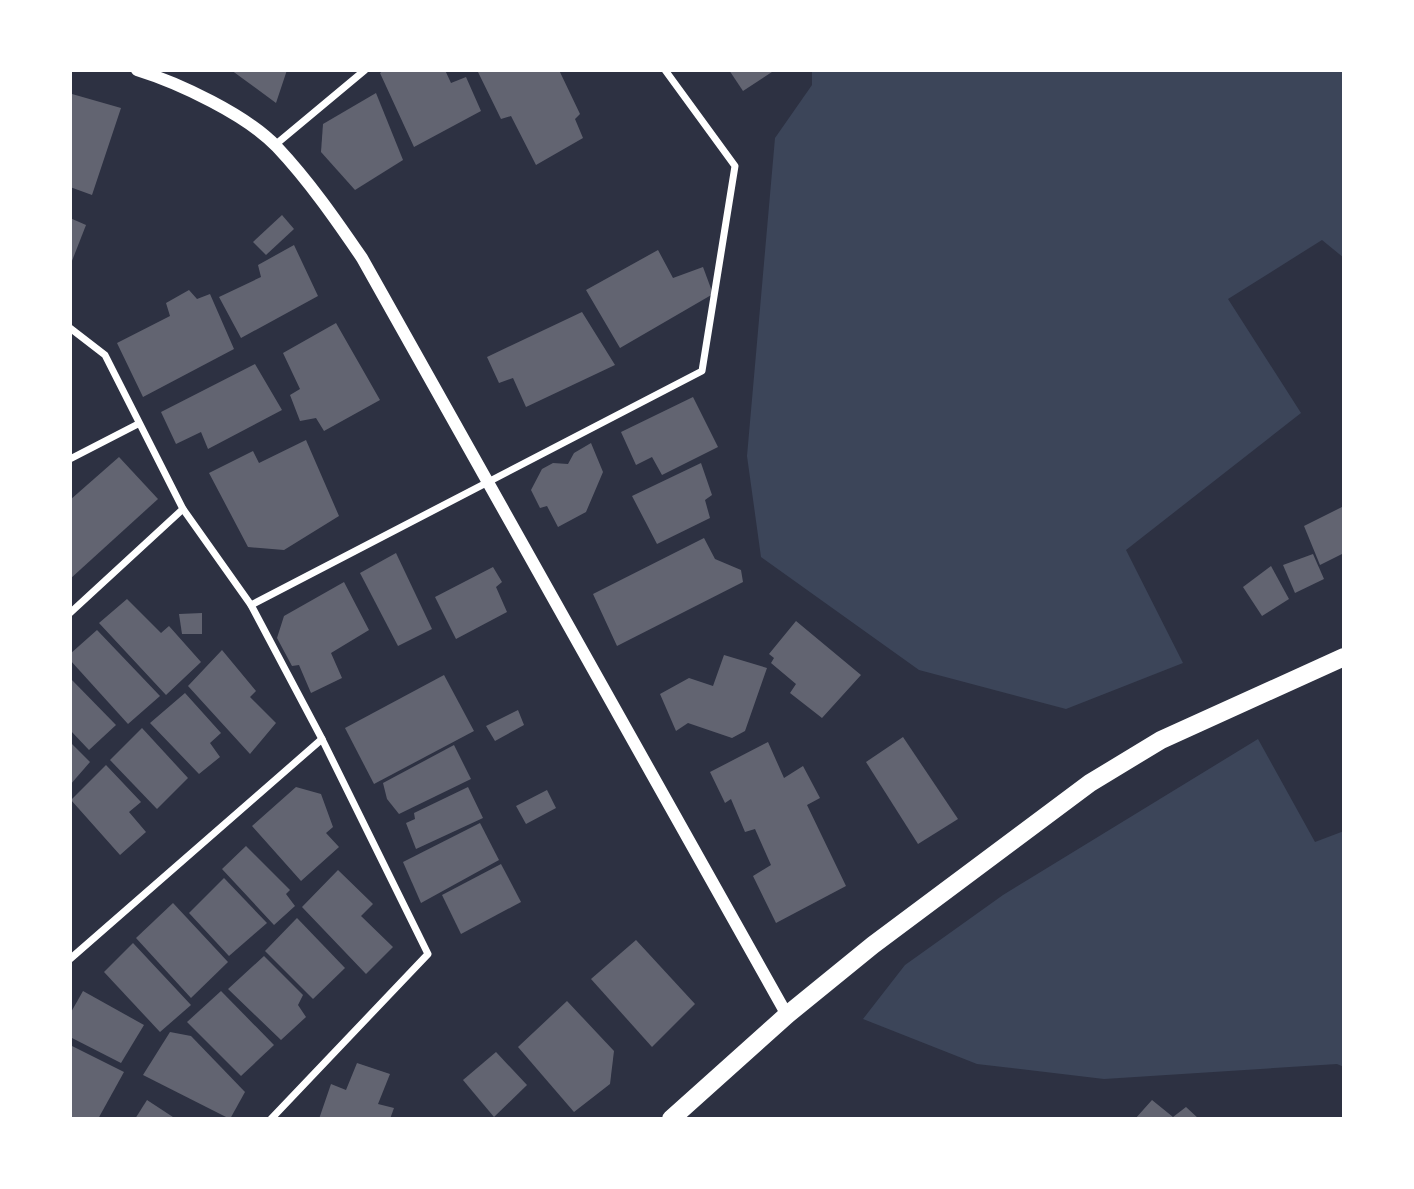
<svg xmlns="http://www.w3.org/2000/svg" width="1414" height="1189" font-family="Cabin,sans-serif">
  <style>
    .green { fill: #3c4559 }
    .building { fill: #626471 }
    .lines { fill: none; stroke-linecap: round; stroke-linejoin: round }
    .minor { stroke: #fff; stroke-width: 7 }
    .tertiary { stroke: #fff; stroke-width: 12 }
    .primary { stroke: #fff; stroke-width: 18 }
  </style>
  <rect width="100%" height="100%" fill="#2d3142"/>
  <g class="green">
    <polygon points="812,70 1344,70 1344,258 1322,240 1228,299 1301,413 1126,550 1183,663 1066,709 919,670 761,557 747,456 775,138 812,85"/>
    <polygon points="1258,739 1315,842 1344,831 1344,1067 1337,1064 1104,1079 977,1064 863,1019 905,965 1003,895"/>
  </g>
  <g class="building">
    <polygon points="231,70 287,70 276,103"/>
    <polygon points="384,70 445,70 451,83 466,77 481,111 414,147 380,73"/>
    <polygon points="481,70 559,70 580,114 575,119 583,138 536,165 511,116 501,119 478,72"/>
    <polygon points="729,70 775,70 743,91"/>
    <polygon points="376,93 403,160 355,190 321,152 323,124"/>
    <polygon points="72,94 121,108 92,195 70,187"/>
    <polygon points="282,215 294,229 266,255 253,242"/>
    <polygon points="70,218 86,225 70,266"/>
    <polygon points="294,245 318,296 241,338 219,297 261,277 258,265"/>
    <polygon points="658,250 673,278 703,267 713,294 620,348 586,290"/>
    <polygon points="189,290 197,299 210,294 234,349 143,397 117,343 170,316 166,303"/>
    <polygon points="582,312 615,365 526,407 513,378 499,383 487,357"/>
    <polygon points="336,323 380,400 324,431 316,418 300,421 290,395 300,389 283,353"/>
    <polygon points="255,364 282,410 208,449 201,432 176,444 161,412"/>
    <polygon points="693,397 718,447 662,475 652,457 636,465 621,432"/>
    <polygon points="306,440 339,516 284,550 248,547 209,473 253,451 259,463"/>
    <polygon points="591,443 603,472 586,512 558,527 547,506 540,508 531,490 542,469 553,463 568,464 574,453"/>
    <polygon points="119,457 158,499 70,579 70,500"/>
    <polygon points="701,463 712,495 705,500 710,518 657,544 632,496"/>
    <polygon points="1344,506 1344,553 1320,565 1304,526"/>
    <polygon points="704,538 715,559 741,570 743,582 617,646 593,594"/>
    <polygon points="396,553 432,629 398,646 360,573"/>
    <polygon points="1313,554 1324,579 1295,593 1283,565"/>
    <polygon points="1271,566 1289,599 1262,616 1243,587"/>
    <polygon points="493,567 502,582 496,587 507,612 456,639 435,597"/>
    <polygon points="344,582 369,630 331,653 342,678 311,693 299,665 292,666 277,638 284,616"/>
    <polygon points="127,599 161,633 169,626 201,662 166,695 99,623"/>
    <polygon points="202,613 202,634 182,634 179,614"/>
    <polygon points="796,621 861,675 822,718 790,693 796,684 771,663 774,658 769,654"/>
    <polygon points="97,630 160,696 128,724 70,660 70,654"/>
    <polygon points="222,650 256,691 250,697 276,723 250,754 188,686"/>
    <polygon points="724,655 767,668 745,731 732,738 688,723 676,731 660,694 689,678 713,686"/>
    <polygon points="444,675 474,731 374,784 345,728"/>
    <polygon points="70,678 116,725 89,750 70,730"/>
    <polygon points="185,693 221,733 210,743 220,757 199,774 150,723"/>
    <polygon points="518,710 524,725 495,741 486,726"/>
    <polygon points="142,728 188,778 157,809 110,760"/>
    <polygon points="903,737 958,819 918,844 866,762"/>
    <polygon points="70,742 90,762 70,785"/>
    <polygon points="768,742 784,778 803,766 820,798 807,805 846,886 776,923 753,876 771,865 755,829 745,832 731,799 725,803 710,772"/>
    <polygon points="454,745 471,779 399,814 387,799 383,783"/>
    <polygon points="106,765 141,802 129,812 146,832 120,855 71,800"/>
    <polygon points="296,787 321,794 333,827 326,833 339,847 301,881 252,826"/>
    <polygon points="468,787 483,818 416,849 406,823 415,819 414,813"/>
    <polygon points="547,790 556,808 526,824 516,806"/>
    <polygon points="480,823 499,860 421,903 403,862"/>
    <polygon points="246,846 290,890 286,894 295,906 274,925 222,869"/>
    <polygon points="501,864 521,902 461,934 442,895"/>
    <polygon points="338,870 373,904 361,916 393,947 366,974 302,907"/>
    <polygon points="224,878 267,923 229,956 189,913"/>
    <polygon points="173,903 228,962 191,998 136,938"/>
    <polygon points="297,918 345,968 313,999 265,951"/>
    <polygon points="636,940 695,1004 652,1047 591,979"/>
    <polygon points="133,943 191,1005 160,1032 104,972"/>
    <polygon points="264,956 303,995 298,1005 306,1017 281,1040 228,989"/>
    <polygon points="83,991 144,1025 121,1063 70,1037 70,1014"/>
    <polygon points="221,991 274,1045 241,1076 187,1022"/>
    <polygon points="567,1001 614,1051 610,1084 574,1112 518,1047"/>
    <polygon points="170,1032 191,1036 245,1092 230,1119 143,1075"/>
    <polygon points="70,1045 124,1072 98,1119 70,1119"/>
    <polygon points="496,1052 527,1085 494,1117 463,1080"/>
    <polygon points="357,1063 390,1074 378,1104 394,1108 390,1119 319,1119 331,1084 346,1090"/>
    <polygon points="147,1100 176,1119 135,1119"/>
    <polygon points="1152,1100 1173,1117 1186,1107 1199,1119 1135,1119"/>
  </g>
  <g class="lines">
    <g class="minor">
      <polyline points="275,145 365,70"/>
      <polyline points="70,328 105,355 183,509 251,605 322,739 428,954 271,1119"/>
      <polyline points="70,459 138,424"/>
      <polyline points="251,605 702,371 735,166 665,70"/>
      <polyline points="70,613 183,509"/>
      <polyline points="70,959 322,739"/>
    </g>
    <path class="tertiary" d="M 137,70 C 179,83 247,115 277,147 C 309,181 336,220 362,258 L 787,1015"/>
    <polyline class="primary" points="671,1119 787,1015 873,945 1090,783 1161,740 1344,657"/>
  </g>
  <rect width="1414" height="1189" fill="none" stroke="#ffffff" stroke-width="144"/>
</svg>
